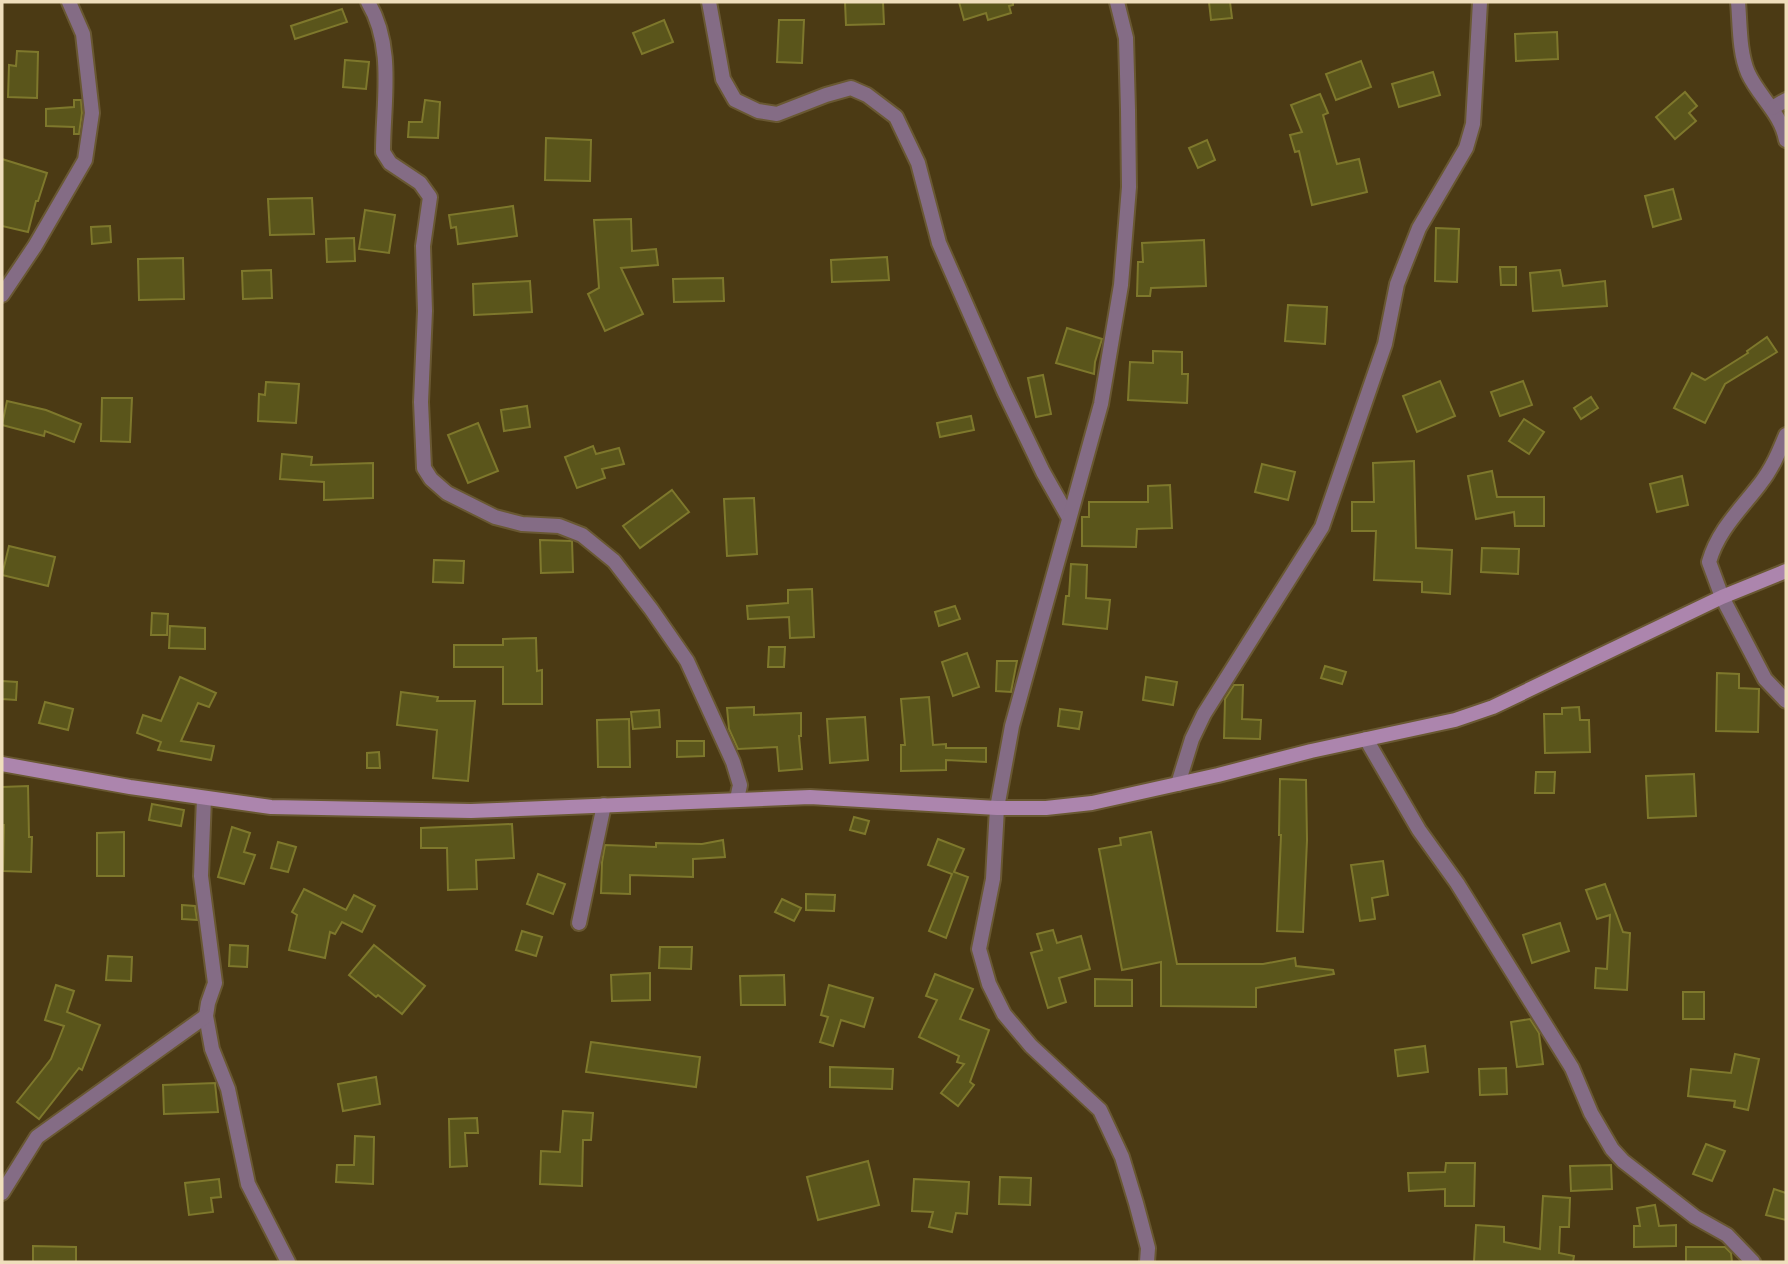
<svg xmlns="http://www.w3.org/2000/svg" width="1788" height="1264" font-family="Karla,sans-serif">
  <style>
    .building { fill: #5a551b; stroke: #7e782c; stroke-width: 2 }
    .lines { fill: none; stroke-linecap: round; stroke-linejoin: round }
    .minor-casing { stroke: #695832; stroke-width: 18 }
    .secondary-casing { stroke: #695832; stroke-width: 18 }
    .minor { stroke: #846c85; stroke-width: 14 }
    .secondary { stroke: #ac85ad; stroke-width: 14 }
  </style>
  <rect width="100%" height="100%" fill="#4b3a14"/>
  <g class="building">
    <polygon points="845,2 883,2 884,24 846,25"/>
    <polygon points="959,2 1013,2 1013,5 1009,6 1011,13 988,20 986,13 964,20"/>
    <polygon points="1209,2 1230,2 1232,18 1211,20"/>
    <polygon points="342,9 347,22 295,39 291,26"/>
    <polygon points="664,20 673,42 642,54 633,33"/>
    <polygon points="779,20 804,20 802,63 777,62"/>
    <polygon points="1557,32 1558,59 1516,61 1515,34"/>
    <polygon points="17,51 38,52 37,98 8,97 9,65 16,66"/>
    <polygon points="345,60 369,62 366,89 343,87"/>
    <polygon points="1361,61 1371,87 1336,100 1326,74"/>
    <polygon points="1433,72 1440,95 1399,107 1392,84"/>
    <polygon points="1685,92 1697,106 1689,113 1696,121 1675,139 1656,117"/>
    <polygon points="1320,94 1328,113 1323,115 1337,164 1359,159 1367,192 1312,205 1299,151 1295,152 1290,135 1302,132 1291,105"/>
    <polygon points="74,100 81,100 82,113 79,134 74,134 74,127 46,126 46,109 74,107"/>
    <polygon points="425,100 440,102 438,138 408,137 409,122 422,122"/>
    <polygon points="546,138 591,140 590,181 545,180"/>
    <polygon points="1207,140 1215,160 1198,168 1189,148"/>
    <polygon points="2,159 47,173 38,201 36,201 28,232 2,226"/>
    <polygon points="1673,189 1681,219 1653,227 1645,196"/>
    <polygon points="312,198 314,234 270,235 268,199"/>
    <polygon points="513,206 517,236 458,244 456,227 451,228 449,215"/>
    <polygon points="365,210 395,215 389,253 359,249"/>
    <polygon points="631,219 632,251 656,249 658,265 621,268 643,314 605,331 588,294 599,288 594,220"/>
    <polygon points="110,226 111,242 92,244 91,227"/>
    <polygon points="1436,228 1459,229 1457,282 1435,281"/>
    <polygon points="354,238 355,261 327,262 326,239"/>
    <polygon points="1204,240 1206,286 1151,288 1150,296 1137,296 1138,262 1143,262 1142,243"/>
    <polygon points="887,257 889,280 832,282 831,260"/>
    <polygon points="183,258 184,299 139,300 138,259"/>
    <polygon points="1500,267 1516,267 1516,285 1501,285"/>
    <polygon points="271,270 272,298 243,299 242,271"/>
    <polygon points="1560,270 1563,286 1605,281 1607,306 1533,311 1530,273"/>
    <polygon points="723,278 724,301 674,302 673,279"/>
    <polygon points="530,281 532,312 474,315 473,284"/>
    <polygon points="1288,305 1327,307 1325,344 1285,341"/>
    <polygon points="1067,328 1102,339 1095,362 1094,374 1056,363"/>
    <polygon points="1767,337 1777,352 1725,384 1705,423 1674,408 1692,373 1705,380 1748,353 1747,351"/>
    <polygon points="1153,351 1182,352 1182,374 1188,374 1187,403 1128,400 1130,362 1153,363"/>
    <polygon points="1043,375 1051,414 1036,417 1028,378"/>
    <polygon points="1440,381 1455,416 1417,432 1403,396"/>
    <polygon points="1523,381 1532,405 1500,416 1491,392"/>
    <polygon points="266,382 299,384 296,423 258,421 259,394 265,395"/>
    <polygon points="1591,397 1598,408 1581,419 1574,408"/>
    <polygon points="102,398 132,398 130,442 101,441"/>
    <polygon points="7,401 46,410 81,424 74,442 45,431 44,436 2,425"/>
    <polygon points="527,406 530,427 504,431 501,410"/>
    <polygon points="971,416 974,430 940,437 937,423"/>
    <polygon points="1524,419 1544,432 1529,454 1509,441"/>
    <polygon points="478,423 498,471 468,483 448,435"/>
    <polygon points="593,446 596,454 619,448 624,464 602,469 605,478 577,488 565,457"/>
    <polygon points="282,454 312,457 311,465 373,463 373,498 324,500 324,482 280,479"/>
    <polygon points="1414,461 1416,548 1452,550 1450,594 1422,592 1422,582 1374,580 1376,531 1352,531 1352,502 1374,502 1373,463"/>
    <polygon points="1262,464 1295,472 1288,500 1255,492"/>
    <polygon points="1492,471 1497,497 1544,497 1544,526 1515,526 1514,512 1476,519 1468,476"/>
    <polygon points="1682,476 1688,505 1657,512 1650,484"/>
    <polygon points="1170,485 1172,528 1137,529 1136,547 1082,546 1082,517 1089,517 1089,502 1148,502 1148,486"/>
    <polygon points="672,490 689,512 640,548 623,526"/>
    <polygon points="754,498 757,554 727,556 724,499"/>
    <polygon points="540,540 572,541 573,572 541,573"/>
    <polygon points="9,546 55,557 48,586 2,575"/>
    <polygon points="1482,548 1519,549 1518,574 1481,572"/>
    <polygon points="434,560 464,561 463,583 433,582"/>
    <polygon points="1071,564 1087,565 1086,598 1110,600 1107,629 1063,624 1066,596 1069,596"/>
    <polygon points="812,589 814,637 790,638 789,617 748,619 747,606 788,603 788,590"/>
    <polygon points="955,606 960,619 939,626 935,612"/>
    <polygon points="152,613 168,614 167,635 151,635"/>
    <polygon points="170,626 205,628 205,649 169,648"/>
    <polygon points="536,638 537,671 542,670 542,704 503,704 503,667 454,667 454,645 503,645 503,639"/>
    <polygon points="769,647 785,647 784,667 768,667"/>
    <polygon points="967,653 979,687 953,696 942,662"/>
    <polygon points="997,661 1017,661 1011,692 996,691"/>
    <polygon points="1325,666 1346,672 1342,684 1321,678"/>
    <polygon points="1717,673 1739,674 1739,688 1759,689 1758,732 1716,731"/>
    <polygon points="180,677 216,693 209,707 198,703 181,741 214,746 211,760 158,750 161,742 137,733 143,715 161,721"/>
    <polygon points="1146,677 1177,682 1173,705 1143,700"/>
    <polygon points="2,681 17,682 16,700 2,699"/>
    <polygon points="1234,685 1243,685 1242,719 1261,720 1260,739 1224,738 1225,699"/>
    <polygon points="401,692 438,697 437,701 475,701 468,781 433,778 437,730 397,725"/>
    <polygon points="929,697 933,745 946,744 946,748 986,748 986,762 946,760 946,770 901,771 901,745 905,745 901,699"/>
    <polygon points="45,702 73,709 68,730 39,723"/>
    <polygon points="754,707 754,715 801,713 801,736 799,736 802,769 779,771 777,747 738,749 729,729 727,708"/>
    <polygon points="1579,707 1580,720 1589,720 1590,752 1545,753 1544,714 1562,714 1562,708"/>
    <polygon points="1060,709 1082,712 1079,729 1058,726"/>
    <polygon points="659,710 660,727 633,729 631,712"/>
    <polygon points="865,717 868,760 830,763 827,719"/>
    <polygon points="629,719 630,767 598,767 597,720"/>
    <polygon points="677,741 704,741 704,756 677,757"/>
    <polygon points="379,752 380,768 367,768 367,753"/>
    <polygon points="1536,772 1555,772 1554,793 1535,793"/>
    <polygon points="1694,774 1696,816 1648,818 1646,776"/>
    <polygon points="1280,779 1306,780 1307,840 1303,932 1277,931 1281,835 1279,835"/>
    <polygon points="28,786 29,837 32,837 31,872 3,871 4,825 2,825 2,787"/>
    <polygon points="152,804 184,810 181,826 149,820"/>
    <polygon points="854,817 869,821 865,834 850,830"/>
    <polygon points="512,824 514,858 476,860 477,889 448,890 447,848 421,848 421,828"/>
    <polygon points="232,827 250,833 244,852 255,855 244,884 218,877"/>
    <polygon points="124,832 124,876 97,876 97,833"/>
    <polygon points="1151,832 1177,964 1263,964 1295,958 1296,966 1333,970 1334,974 1256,988 1256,1007 1161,1006 1161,962 1122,970 1099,849 1121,845 1120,838"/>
    <polygon points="938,839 964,849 954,872 968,877 946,938 929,931 952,874 928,865"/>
    <polygon points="723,840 725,857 693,859 693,877 630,875 630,894 601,893 602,862 605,845 656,847 656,843 702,844"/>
    <polygon points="278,842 296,847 288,872 271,868"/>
    <polygon points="1383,861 1388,895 1372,898 1375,919 1360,921 1351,865"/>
    <polygon points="538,874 565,884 553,914 527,904"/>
    <polygon points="1605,884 1623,932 1630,933 1627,990 1595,988 1596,968 1607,969 1610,915 1597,919 1586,890"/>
    <polygon points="304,889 346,910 354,895 375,906 362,932 342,922 335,934 330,932 325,958 289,950 297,915 292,912"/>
    <polygon points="806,894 835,895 834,911 806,910"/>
    <polygon points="782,899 801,908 794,921 775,912"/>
    <polygon points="182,905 195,906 197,920 182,919"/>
    <polygon points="1560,923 1569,951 1532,963 1523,935"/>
    <polygon points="1053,930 1057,943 1081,936 1090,969 1059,978 1066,1002 1048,1008 1031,953 1042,950 1037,934"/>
    <polygon points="522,931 542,937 536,956 516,950"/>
    <polygon points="230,945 248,946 247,967 229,966"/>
    <polygon points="374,945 425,986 402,1014 378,995 376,997 349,975"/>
    <polygon points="660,947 692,947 691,969 659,968"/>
    <polygon points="108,956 132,957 131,981 106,980"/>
    <polygon points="650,973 650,1000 612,1001 611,975"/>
    <polygon points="935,974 973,989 960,1019 989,1030 970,1082 974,1085 958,1106 941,1093 964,1064 957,1062 959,1056 919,1037 937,1000 926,996"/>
    <polygon points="784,975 785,1005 741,1005 740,976"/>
    <polygon points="1095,979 1132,980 1132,1006 1095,1006"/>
    <polygon points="56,985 74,991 67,1012 100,1025 82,1070 79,1068 39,1119 17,1102 51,1059 64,1026 45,1020"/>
    <polygon points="829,985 873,998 864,1027 841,1020 833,1046 820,1042 828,1017 821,1015"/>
    <rect x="1683" y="992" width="21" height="27"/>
    <polygon points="1530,1019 1539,1033 1543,1064 1517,1067 1511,1022"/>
    <polygon points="591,1042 700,1057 696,1087 586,1072"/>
    <polygon points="1425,1046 1428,1072 1398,1076 1395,1050"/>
    <polygon points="1735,1054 1759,1059 1748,1110 1734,1107 1735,1101 1688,1096 1691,1069 1731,1073"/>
    <polygon points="830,1067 893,1069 892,1089 830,1087"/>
    <polygon points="1506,1068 1507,1094 1480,1095 1479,1069"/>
    <polygon points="376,1077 380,1104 343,1111 338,1084"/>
    <polygon points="215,1083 218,1112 164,1114 163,1085"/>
    <polygon points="563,1111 593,1113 591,1140 583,1140 582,1186 540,1184 541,1151 560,1152"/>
    <polygon points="477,1118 478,1133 465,1133 467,1166 450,1167 449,1119"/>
    <polygon points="355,1136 374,1137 373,1184 336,1182 337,1165 354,1165"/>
    <polygon points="1706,1144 1725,1151 1712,1181 1693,1174"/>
    <polygon points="868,1161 879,1205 818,1220 807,1177"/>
    <polygon points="1446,1163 1475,1163 1474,1206 1445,1206 1445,1189 1409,1191 1408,1173 1445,1172"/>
    <polygon points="1611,1165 1612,1189 1571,1191 1570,1166"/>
    <polygon points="1000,1177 1031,1178 1030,1205 999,1204"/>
    <polygon points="219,1179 221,1197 211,1198 213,1212 189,1215 185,1183"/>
    <polygon points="914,1179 969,1182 967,1214 956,1213 952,1232 929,1227 933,1212 912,1211"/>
    <polygon points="1774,1189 1786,1193 1786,1220 1766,1215"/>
    <polygon points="1543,1196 1570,1198 1569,1227 1560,1227 1559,1253 1574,1256 1573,1262 1474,1262 1476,1225 1504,1227 1504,1242 1540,1249"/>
    <polygon points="1655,1205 1659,1226 1676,1225 1676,1246 1634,1247 1634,1226 1640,1226 1637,1208"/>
    <polygon points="33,1246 76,1247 76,1262 33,1262"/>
    <polygon points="1686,1247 1725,1247 1731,1253 1732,1262 1686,1262"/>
  </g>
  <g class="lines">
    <g class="minor-casing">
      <g id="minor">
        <path d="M 368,2 C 395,47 383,102 383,152 L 390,163 L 420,183 L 430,197 L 423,246 L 425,311 L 421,402 L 424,468 L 431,479 L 447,493 L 495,517 L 522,524 L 559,526 L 582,535 L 614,561 L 651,609 L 687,661 L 733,762 L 740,785 L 737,799"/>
        <polyline points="709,2 723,79 735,100 758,111 777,114 826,95 851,88 867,95 896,117 918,163 939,243 1004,391 1043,472 1069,518"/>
        <polyline points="1117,2 1126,38 1128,110 1129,187 1121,285 1101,404 1012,726 997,808 993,879 979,949 989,984 1004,1014 1031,1046 1100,1110 1122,1157 1136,1203 1148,1248 1147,1262"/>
        <path d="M 1738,2 C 1740,24 1739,52 1748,73 C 1759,97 1781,113 1786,140"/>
        <polyline points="1772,108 1786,100"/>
        <polyline points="2,295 35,246 85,160 92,113 83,34 69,2"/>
        <path d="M 1786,435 C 1779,452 1772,469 1760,484 C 1741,509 1718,530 1709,562 L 1722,597 L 1765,679 L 1786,701"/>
        <polyline points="1366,739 1419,830 1457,883 1572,1068 1591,1113 1612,1149 1623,1161 1695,1217 1727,1235 1753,1262"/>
        <polyline points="1178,784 1192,739 1204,714 1322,527 1385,344 1397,284 1419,228 1466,148 1473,124 1480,2"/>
        <polyline points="204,798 201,876 215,983 208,1003 206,1016 212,1049 228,1089 248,1184 288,1262"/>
        <polyline points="579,923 604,805"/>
        <polyline points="2,1193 37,1137 206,1016"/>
      </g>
    </g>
    <g class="secondary-casing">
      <polyline id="secondary" points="2,764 130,787 271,807 471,811 810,797 997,808 1046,808 1092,803 1218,775 1311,751 1455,720 1493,707 1722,597 1786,571"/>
    </g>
    <use href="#minor" class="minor"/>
    <use href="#secondary" class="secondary"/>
  </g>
  <rect width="1788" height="1264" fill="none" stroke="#efdebc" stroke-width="7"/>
</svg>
